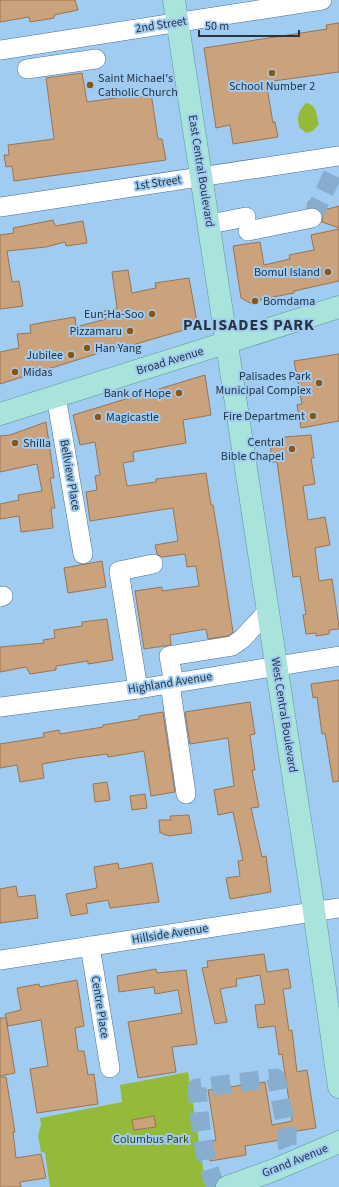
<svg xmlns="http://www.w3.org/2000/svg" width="339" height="1187" font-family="'Source Sans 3',sans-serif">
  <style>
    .green { fill: #94ba3a }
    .building { fill: #caa27c; stroke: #9a7450 }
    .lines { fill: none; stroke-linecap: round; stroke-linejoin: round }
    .minor-tunnel { stroke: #88aecf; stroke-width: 19; stroke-dasharray: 19 10; stroke-linecap: butt }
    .minor-casing { stroke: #487192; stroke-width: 20 }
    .major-casing { stroke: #549997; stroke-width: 23 }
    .minor { stroke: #fff; stroke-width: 19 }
    .major { stroke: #a9e3dc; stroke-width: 22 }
    .poi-dot { fill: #8e550e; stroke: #a1ccf2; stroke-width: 1.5 }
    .labels { text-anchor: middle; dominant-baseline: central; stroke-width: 4; stroke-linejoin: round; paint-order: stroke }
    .street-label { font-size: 12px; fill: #233443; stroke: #a1ccf2 }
    .poi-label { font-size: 12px; fill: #233443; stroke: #a1ccf2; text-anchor: end }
    .park-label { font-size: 12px; fill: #364611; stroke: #a1ccf2 }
    .district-label { font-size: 16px; font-weight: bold; letter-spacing: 1px; fill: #233443; stroke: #a1ccf2 }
  </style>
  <rect width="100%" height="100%" fill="#a1ccf2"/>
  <g class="green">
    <path d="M 306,103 C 317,105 316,114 319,124 L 313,131 L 306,133 L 299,127 C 297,116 298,111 306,103 Z"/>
    <polygon points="188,1072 206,1187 50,1187 45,1153 41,1152 38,1136 41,1124 40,1118 122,1102 120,1085"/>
  </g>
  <g class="building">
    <polygon points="0,0 75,0 78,10 54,15 54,18 30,22 29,17 0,22"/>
    <polygon points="339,23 339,72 266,82 273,123 275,122 278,137 233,144 230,125 216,128 204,48 327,29 326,25"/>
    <polygon points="82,73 87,102 151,93 158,139 162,139 166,160 14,181 12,166 6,167 4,155 9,155 8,145 54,139 46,78"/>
    <polygon points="309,201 328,209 339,206 339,228 322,222 323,216 320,210 315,207 307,208"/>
    <polygon points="53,220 55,226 83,221 87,243 66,246 65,242 46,247 7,251 12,282 19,281 23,306 0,309 0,235 14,233 13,228"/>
    <polygon points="339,229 339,281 294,291 294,293 263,299 252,304 241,298 233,246 260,242 264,265 290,259 289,255 314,250 311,235"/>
    <polygon points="128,270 132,293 156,288 155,283 189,278 197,322 194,327 129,346 112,349 0,384 0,352 19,348 17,334 31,333 30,325 45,322 75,317 76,327 106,319 104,311 117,308 112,272"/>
    <polygon points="339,354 339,421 301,428 297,405 302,404 294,361"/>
    <polygon points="205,375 211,415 183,420 186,443 133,452 134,461 123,463 127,486 156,482 156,479 206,473 211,505 213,505 220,547 233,632 228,636 208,639 206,629 170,635 171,645 144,649 135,591 162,587 162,591 199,586 196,566 187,567 185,554 162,557 157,554 155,545 178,541 173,508 90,521 86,492 97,490 95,476 100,475 95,442 80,445 73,415"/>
    <polygon points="46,422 54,478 50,478 55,508 51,508 53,528 21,532 19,516 0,519 0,504 19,500 18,495 42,491 37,464 0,472 0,436 10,435"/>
    <polygon points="311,435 314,458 311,458 315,484 303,486 308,520 325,517 330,545 315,548 319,581 332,579 339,627 339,629 329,630 329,634 316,636 316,633 306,634 303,615 306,614 300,576 293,577 277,462 272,462 270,441 285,439 284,437"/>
    <polygon points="102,561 106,587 68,593 64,568"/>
    <polygon points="107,619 113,660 88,664 88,661 56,666 56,670 30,674 26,667 0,672 0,647 44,643 43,640 55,638 54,630 82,626 82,622"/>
    <polygon points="339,680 339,781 333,782 325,733 322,734 317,697 313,698 311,684"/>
    <polygon points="250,702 255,734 250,735 255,770 252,770 259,807 251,808 262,857 266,856 271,892 230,899 226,878 240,876 238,861 243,860 233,812 218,815 214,790 234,786 228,738 190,744 185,712"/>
    <polygon points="163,712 175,792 151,796 144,751 108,757 107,754 77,758 42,764 44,778 20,782 17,765 0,768 0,744 44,737 43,733 59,730 60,734 103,727 103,725 139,719 139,716"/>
    <polygon points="107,782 110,800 95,802 93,784"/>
    <polygon points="145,794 147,808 132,810 130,796"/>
    <polygon points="189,815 192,833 168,836 168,835 164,835 163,833 160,833 159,820 171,820 170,816"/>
    <polygon points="118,863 119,869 152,863 159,902 110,908 108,900 86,904 88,913 71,916 66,894 97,888 94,867"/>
    <polygon points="16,886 18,897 35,895 38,918 0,923 0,889"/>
    <polygon points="264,954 267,972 288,969 291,988 283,989 289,1031 292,1030 297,1072 307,1070 316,1128 284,1133 286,1139 245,1146 246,1155 210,1161 207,1142 216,1140 208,1090 265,1082 272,1125 292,1121 282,1054 279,1055 275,1026 258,1028 255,1005 265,1004 260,975 236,979 237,986 220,989 227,1022 215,1024 202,968 208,967 207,961"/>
    <polygon points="156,969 157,973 186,970 197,1044 172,1047 176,1072 138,1078 128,1022 182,1013 178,990 155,994 154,987 119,992 117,976"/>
    <polygon points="77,980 84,1026 75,1028 78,1051 84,1051 88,1075 94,1074 98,1104 37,1113 30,1069 48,1066 41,1020 8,1026 6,1018 15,1073 0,1076 0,1018 6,1018 5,1014 21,1010 17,988 39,984 40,987"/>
    <polygon points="0,1077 6,1077 15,1132 13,1132 16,1158 41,1154 46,1178 20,1182 21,1187 0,1187"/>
    <polygon points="154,1116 156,1127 134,1130 132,1120"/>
  </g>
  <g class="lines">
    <g class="minor-tunnel">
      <polyline points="312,218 339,161"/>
      <path d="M 216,1187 C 202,1155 200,1122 197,1088 L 276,1078 L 287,1131 L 287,1145 L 294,1162"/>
    </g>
    <g class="minor-casing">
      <g id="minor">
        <polyline points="0,50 322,0"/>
        <polyline points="27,69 96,59"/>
        <polyline points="0,207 339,156"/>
        <polyline points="210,224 246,217"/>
        <polyline points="248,231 312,218"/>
        <polyline points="56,396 83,554"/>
        <polyline points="0,597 3,596"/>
        <polyline points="174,683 169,656 232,646 242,639 268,611"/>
        <polyline points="170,684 186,794"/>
        <polyline points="138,689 119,571 153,564"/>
        <polyline points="0,707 138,689 339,656"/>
        <polyline points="90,946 110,1068"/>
        <polyline points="0,960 339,908"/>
      </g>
    </g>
    <g class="major-casing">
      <g id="major">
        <polyline points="174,0 314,911 339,1087"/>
        <polyline points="0,414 339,307"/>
        <polyline points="227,1187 274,1170 339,1142"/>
      </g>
    </g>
    <use href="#minor" class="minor"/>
    <use href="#major" class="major"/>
  </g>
  <g class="poi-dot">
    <circle cx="272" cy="73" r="4"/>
    <circle cx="90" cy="85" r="4"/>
    <circle cx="328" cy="272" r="4"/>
    <circle cx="255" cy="301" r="4"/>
    <circle cx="152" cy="314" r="4"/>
    <circle cx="130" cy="331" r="4"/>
    <circle cx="87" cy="348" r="4"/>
    <circle cx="71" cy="355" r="4"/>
    <circle cx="15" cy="372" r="4"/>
    <circle cx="319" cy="383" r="4"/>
    <circle cx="179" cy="393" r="4"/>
    <circle cx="313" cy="416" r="4"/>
    <circle cx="98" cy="417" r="4"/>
    <circle cx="15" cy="443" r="4"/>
    <circle cx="292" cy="449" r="4"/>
  </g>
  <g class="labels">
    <g class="street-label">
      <text transform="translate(161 25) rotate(-9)">2nd Street</text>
      <text transform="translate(201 171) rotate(81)">East Central Boulevard</text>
      <text transform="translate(158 183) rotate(-8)">1st Street</text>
      <text transform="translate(170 361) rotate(-17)">Broad Avenue</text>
      <text transform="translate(70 475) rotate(80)">Bellview Place</text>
      <text transform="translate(170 683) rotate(-9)">Highland Avenue</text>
      <text transform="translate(284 715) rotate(81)">West Central Boulevard</text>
      <text transform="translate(170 934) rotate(-9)">Hillside Avenue</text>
      <text transform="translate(100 1007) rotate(81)">Centre Place</text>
      <text transform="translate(295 1161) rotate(-22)">Grand Avenue</text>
    </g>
    <g class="poi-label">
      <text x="98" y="78" text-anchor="start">Saint Michael's<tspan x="98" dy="14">Catholic Church</tspan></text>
      <text x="272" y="86" text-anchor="middle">School Number 2</text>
      <text x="320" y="272">Bomul Island</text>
      <text x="263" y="301" text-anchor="start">Bomdama</text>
      <text x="144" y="314">Eun-Ha-Soo</text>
      <text x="122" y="331">Pizzamaru</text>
      <text x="95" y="348" text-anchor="start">Han Yang</text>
      <text x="63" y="355">Jubilee</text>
      <text x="23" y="372" text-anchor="start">Midas</text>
      <text x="311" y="376">Palisades Park<tspan x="311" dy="14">Municipal Complex</tspan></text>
      <text x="171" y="393">Bank of Hope</text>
      <text x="305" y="416">Fire Department</text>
      <text x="106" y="417" text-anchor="start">Magicastle</text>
      <text x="284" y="442">Central<tspan x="284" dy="14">Bible Chapel</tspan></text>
      <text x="23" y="443" text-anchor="start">Shilla</text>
    </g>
    <g class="park-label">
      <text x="151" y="1139">Columbus Park</text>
    </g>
    <g class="district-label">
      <text x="249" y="325">PALISADES PARK</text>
    </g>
  </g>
  <path d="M199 30v6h100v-6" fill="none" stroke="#233443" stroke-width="2"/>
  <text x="205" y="30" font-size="12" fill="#233443" stroke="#a1ccf2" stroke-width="3" paint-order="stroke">50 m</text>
</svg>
